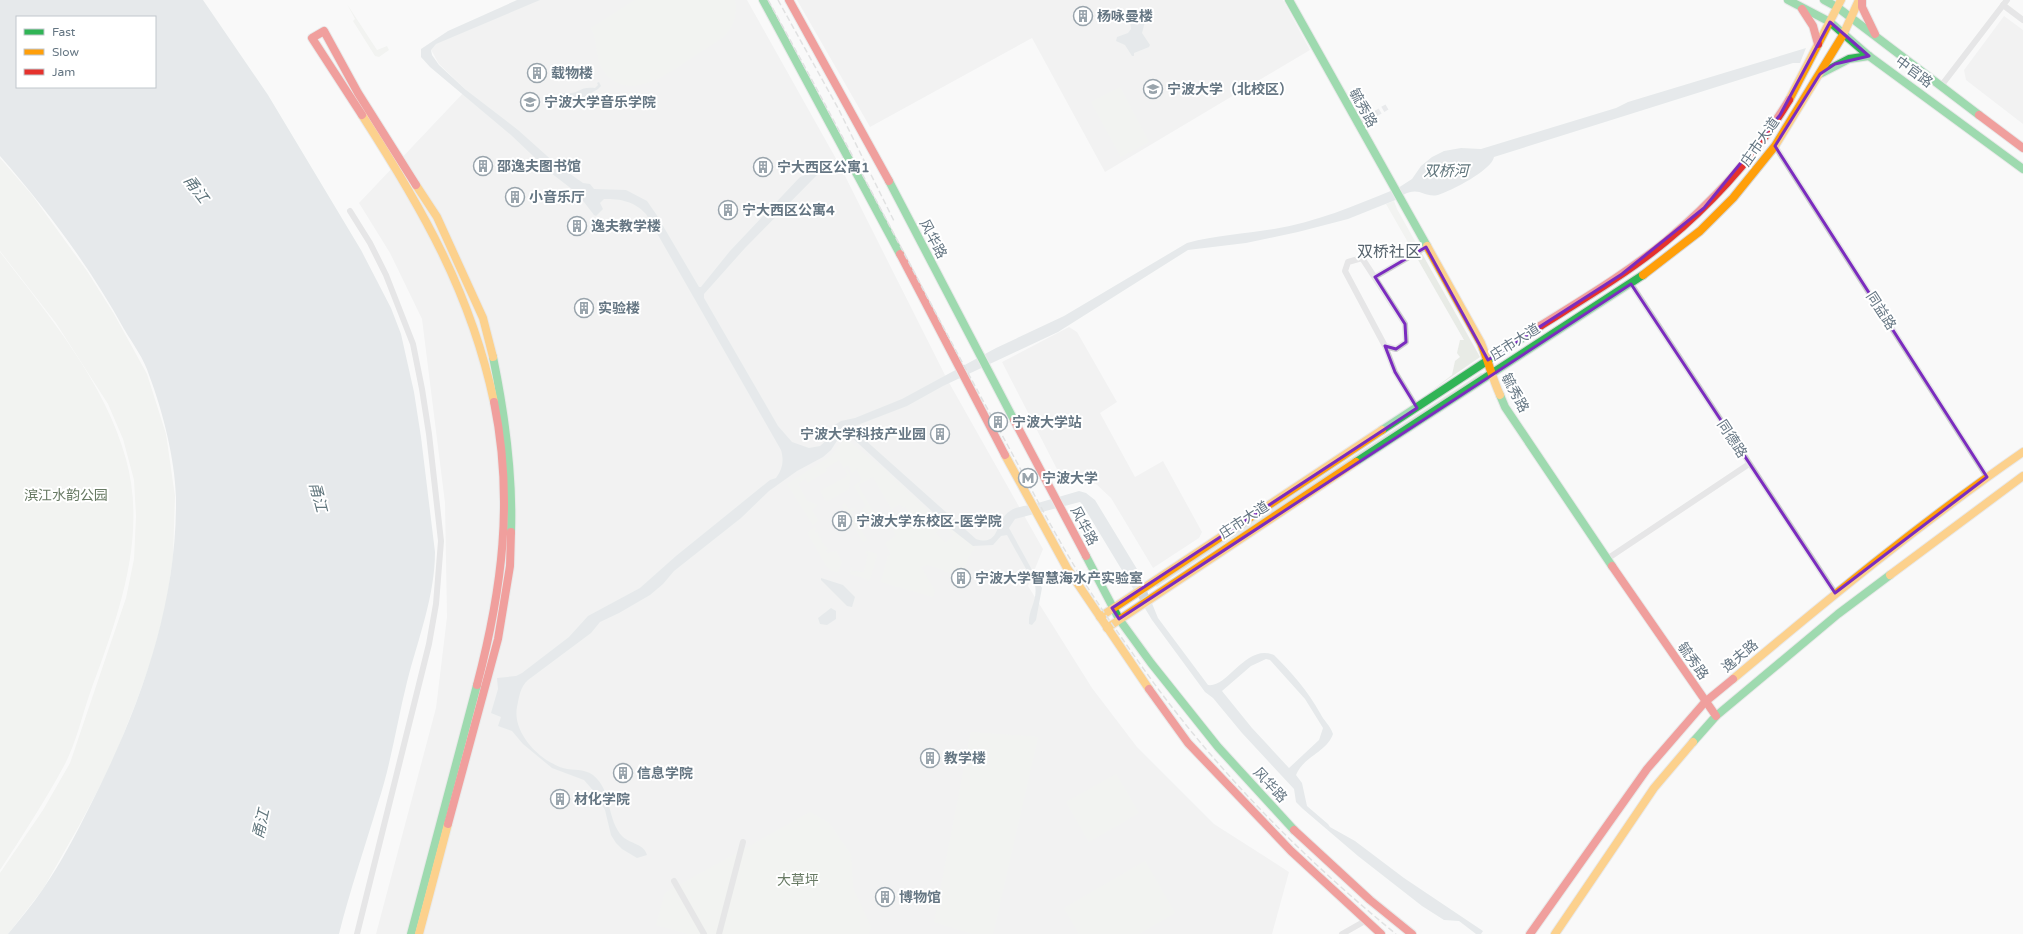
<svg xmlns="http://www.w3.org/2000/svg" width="2023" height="934" font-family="'Varela Round','Noto Sans SC',sans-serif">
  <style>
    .built { fill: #e8e9e9 }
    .green { fill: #e8ebe6; fill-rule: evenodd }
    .water { fill: #ced6d9; fill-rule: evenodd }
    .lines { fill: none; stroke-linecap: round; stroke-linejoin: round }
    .street-tunnel { stroke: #d4d8dc; stroke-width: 6; stroke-dasharray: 6 3; stroke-linecap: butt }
    .fast-casing { stroke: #d5d6d7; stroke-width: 10 }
    .slow-casing { stroke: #d5d6d7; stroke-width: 10 }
    .jam-casing { stroke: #d5d6d7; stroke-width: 10 }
    .street { stroke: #cecfd0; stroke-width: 6 }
    .fast { stroke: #30b455; stroke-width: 8 }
    .slow { stroke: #ff9f0a; stroke-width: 8 }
    .jam { stroke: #e5322d; stroke-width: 8 }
    .rail { stroke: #c3c5c6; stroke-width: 1.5; stroke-dasharray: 6 3; stroke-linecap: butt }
    .marked { fill: none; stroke: #7b2cbf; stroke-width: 3; stroke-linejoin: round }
    .labels { text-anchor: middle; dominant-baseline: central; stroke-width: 4; stroke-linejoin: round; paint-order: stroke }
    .poi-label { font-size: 14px; font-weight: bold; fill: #657683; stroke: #fff; text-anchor: start }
    .street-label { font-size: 14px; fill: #657683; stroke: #fff }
    .park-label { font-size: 14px; fill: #687a64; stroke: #fff }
    .water-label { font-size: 15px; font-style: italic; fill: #60757c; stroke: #fff }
    .quarter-label { font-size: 16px; fill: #57646e; stroke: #fff }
  </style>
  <rect width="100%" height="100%" fill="#f9f9f9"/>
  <g class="built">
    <polygon points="529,0 747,0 839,164 947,379 1043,549 1028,586 1092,688 1137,747 1214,824 1289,872 1272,934 376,934 436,708 447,617 445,503 422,319 390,253 359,203 466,90 439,64 430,48 443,37"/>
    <polygon points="797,0 1283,0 1310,50 1105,172 1032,38 870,127"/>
    <polygon points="2004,16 2023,30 2023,124 1966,80 1964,70"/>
    <polygon points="1069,327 1077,332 1117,402 1100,413 1135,477 1163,461 1202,532 1199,538 1153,568 1111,498 1096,484 1080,480 1062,479 1002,362"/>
  </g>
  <g class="green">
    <path d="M 635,0 L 735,0 C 737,12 735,24 726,34 C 719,42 705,48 696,55 C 671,71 633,103 606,74 C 594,60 599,42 591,28 Z"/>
    <polygon points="347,4 377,50 387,46 389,50 379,57 375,56 353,21 355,19"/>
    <polygon points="1120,87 1149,142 1121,157 1091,102"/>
    <polygon points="0,158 32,195 87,271 114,314 147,374 166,434 175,496 173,557 166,605 152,658 137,700 112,763 80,824 43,889 8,934 0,934 0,873 43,810 70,763 126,598 134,559 136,516 134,480 123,439 108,404 56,323 0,251"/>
    <polygon points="1394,201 1397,209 1480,357 1428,393 1452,375 1455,361 1460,357 1457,353 1460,340 1464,340 1386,204"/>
    <path d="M 0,252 C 47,313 106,384 126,459 C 148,539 117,619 90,693 C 82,716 76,743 65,764 C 45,801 23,835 0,870 Z"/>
    <polygon points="1481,373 1483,374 1482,376 1157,587 1155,585"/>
    <path d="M 849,434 L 846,439 L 884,469 L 930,512 L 976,548 C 959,561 976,575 944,572 L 944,570 L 928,565 L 921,567 L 935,591 L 933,597 L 881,582 L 888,556 L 891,554 L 885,543 L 896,536 L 893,530 L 894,529 L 912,518 L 905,506 L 903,508 L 900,504 L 888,511 L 891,508 L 873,477 L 858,485 L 879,522 L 871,526 L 862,509 L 866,506 L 854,486 L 862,480 L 857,470 L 859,467 L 852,473 L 848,465 L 844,468 L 839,460 L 826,468 L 827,471 L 807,483 L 806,478 L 798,484 L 807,501 L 818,505 L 812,510 L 818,520 L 813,525 L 787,484 L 829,457 ZM 942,524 L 954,535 L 946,543 L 936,533 Z"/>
    <polygon points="847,469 850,475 849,489 828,501 825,500 820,491 846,477 847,474 845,470"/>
    <polygon points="845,503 849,510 855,507 856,509 851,512 867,540 863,542 842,505"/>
    <polygon points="815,527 816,529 814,531 816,533 818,532 819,538 821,537 822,543 825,544 823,545 828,548 826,550 827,553 836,551 842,562 838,572 832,571 827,567 808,534 809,531"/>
    <polygon points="866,551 875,553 877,555 870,579 868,582 867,579 850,574 852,565 852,571 864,572 868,554 865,553"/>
    <polygon points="971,732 1038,737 993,934 973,934 934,922"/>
    <polygon points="1116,774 1139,813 1089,842 1066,802"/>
    <polygon points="810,812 829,823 851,855 853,888 871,927 869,934 688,934 656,925 665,893"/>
    <polygon points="1145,861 1175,913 1139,934 1079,934 1064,908"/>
  </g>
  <g class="water">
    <path d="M 0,0 L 203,0 L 268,95 L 361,250 L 391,308 L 401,334 L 414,392 L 421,437 L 435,552 C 435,596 418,639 407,682 C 397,722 391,764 378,803 C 365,847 350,890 339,934 L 8,934 C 20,919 32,905 43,889 C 61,863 76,834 90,806 C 139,710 177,607 176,498 C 175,459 163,412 149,375 C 144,359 133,344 124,329 C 90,267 47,210 0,156 ZM 17,17 L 155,17 L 155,87 L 17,87 Z"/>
    <path d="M 517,0 L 540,0 L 436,44 L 431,50 L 432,55 L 439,65 L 466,90 L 518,130 L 556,164 L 583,183 L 590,184 L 594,189 L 626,190 L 647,201 L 656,214 L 699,287 L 701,287 L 730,251 L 800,177 L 816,171 L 818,174 L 745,248 L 704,294 L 704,298 L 778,426 L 792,442 L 809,448 L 820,446 L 828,439 L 833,426 L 841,421 L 855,418 L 902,399 L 996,348 L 1064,316 L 1187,243 C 1216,235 1246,234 1274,229 C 1316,222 1354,206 1393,190 L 1398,199 L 1348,219 L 1298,232 L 1246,243 L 1188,250 L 1058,332 L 943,386 L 907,406 L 855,426 L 854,430 L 976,539 C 1001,547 994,521 1010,511 C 1015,507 1024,506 1031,505 C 1047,500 1063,496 1079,491 L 1086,493 L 1095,500 L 1140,574 L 1158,618 L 1208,685 C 1228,688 1246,643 1274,655 C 1292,673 1308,691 1320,713 C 1324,721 1330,725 1333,734 C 1327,752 1304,756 1296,775 L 1302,783 L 1307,806 L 1328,824 L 1330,827 L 1355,841 L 1404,878 L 1483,931 L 1481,934 L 1476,934 L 1459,921 L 1444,920 L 1422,906 L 1358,856 L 1303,809 L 1296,802 L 1294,789 L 1242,733 L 1213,698 L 1205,692 L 1152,620 L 1082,504 L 1080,502 L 1015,519 L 1009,528 L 1042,588 L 1036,620 L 1032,625 L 1029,624 C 1028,609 1038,601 1035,585 L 1007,535 L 1001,536 L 993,545 L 973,546 L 950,528 L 847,433 L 840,436 L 831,450 L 823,457 L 797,471 L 769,491 L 741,518 L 674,571 L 663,584 L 650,595 L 619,613 L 600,622 L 591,633 L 528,680 C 520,687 519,697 517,707 C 512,733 540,761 563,768 C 574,771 583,768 593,775 C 613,791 606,820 623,837 C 631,844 644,844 647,855 L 637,858 L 622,849 L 616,843 L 611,835 L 605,810 L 591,788 L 584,780 L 552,768 L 523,744 L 512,731 L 498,726 L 501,717 L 491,713 L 498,689 L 497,678 L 516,676 L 522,673 L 569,637 L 588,616 L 640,588 L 676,556 L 770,480 L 776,478 C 783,469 784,460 781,450 L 646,214 C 634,201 621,199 604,199 L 600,203 L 603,209 L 596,216 L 594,215 L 577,193 L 551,173 L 511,135 L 430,67 L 421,57 L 421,49 L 448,31 ZM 1266,659 L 1270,660 L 1305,699 L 1323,728 L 1319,740 L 1289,768 L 1252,728 L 1222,691 L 1251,666 Z"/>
    <polygon points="1138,13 1144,14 1146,18 1142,33 1150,45 1149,47 1134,53 1134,56 1132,56 1125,45 1116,41 1117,37 1128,33 1131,29 1130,19 1133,15"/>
    <path d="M 1806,48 L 1800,63 L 1793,63 L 1494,157 C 1492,170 1451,191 1438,195 C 1423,198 1420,186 1403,195 L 1398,188 L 1412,179 L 1421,166 L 1432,157 L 1444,151 L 1461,148 L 1481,149 L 1616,108 L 1628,102 Z"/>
    <path d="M 599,82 L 601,86 L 598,89 L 571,105 L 565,102 L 561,97 L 564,93 C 580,95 578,86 595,88 L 598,85 L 597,83 Z"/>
    <polygon points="821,578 843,585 855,597 852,607 847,606 821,580"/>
    <polygon points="831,608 836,611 836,619 827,625 820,624 818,618"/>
  </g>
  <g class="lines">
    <polyline class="street-tunnel" points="1375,114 1387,107"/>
    <g class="fast-casing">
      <g id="fast">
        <polyline points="763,0 900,254"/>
        <polyline points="1289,0 1427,246"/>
        <polyline points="1788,0 1830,22 1869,56 2023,169"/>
        <polyline points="1824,0 1837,7 1979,115"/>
        <polyline points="1820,74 1849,59 1869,56"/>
        <polyline points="889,181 1014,420"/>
        <path d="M 493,357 C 505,415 513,472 511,532"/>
        <polyline points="1500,395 1505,407 1612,566"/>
        <polyline points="1382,430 1540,326"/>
        <polyline points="1356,462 1643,275"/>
        <polyline points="1086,556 1119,619 1151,663 1218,747 1294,830"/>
        <polyline points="1693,742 1716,716 1838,614 1890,575"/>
        <polyline points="411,934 477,685"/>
      </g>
    </g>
    <g class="slow-casing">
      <g id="slow">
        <polyline points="1789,100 1841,0"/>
        <path d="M 362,115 C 422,208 471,293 494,402"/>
        <polyline points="416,185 437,217 483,318 493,357"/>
        <path d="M 1427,246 L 1481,343 C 1488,360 1492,378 1500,395"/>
        <polyline points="1643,275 1700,231 1733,198 1775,146 1843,35 1859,0"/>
        <polyline points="1005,455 1067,568 1149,689"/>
        <polyline points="1890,575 2023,476"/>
        <polyline points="1100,617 1382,430"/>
        <polyline points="1107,628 1356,462"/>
        <path d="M 1733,679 C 1827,600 1922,522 2023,452"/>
        <polyline points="419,934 448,824"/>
        <polyline points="1555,934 1654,788 1693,742"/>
      </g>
    </g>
    <g class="jam-casing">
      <g id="jam">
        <polyline points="789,0 889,181"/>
        <polyline points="1862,0 1862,7 1875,34"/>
        <polyline points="1802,9 1813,26 1818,44"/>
        <polyline points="362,115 312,38 324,31 358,93 416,185"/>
        <polyline points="1979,115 2023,148"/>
        <polyline points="900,254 1005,455"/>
        <path d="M 1540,326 C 1583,299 1627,273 1666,241 C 1714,201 1757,153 1789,100"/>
        <polyline points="1014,420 1086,556"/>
        <polyline points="1612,566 1716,716"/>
        <path d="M 477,685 C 502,590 514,500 494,402"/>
        <polyline points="1149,689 1188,743 1291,851 1381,934"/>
        <polyline points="448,824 498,639 510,566 511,532"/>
        <polyline points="1294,830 1370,900 1412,934"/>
        <polyline points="1530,934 1647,769 1705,702 1733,679"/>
      </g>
    </g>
    <g class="street">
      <polyline points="2003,5 2023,20"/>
      <polyline points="1941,86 2007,0"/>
      <polyline points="1357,124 1375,114"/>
      <polyline points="1775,146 1987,477"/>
      <polyline points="350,211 370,243 386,275 413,344 422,389 429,434 441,541 436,604 429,644 357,934"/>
      <polyline points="1375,277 1426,247"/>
      <polyline points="1631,284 1835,593"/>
      <polyline points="1385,346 1396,349 1406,342 1405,324 1362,258 1348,262 1345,271 1385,346 1395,372 1417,408"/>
      <polyline points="1607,559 1749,464"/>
      <polyline points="674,881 704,934"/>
      <polyline points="719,934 743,842"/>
      <polyline points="1342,934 1365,921"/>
    </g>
    <use href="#fast" class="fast"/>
    <use href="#slow" class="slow"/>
    <use href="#jam" class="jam"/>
    <g class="rail">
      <path d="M 768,0 C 845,138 916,279 992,417 C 1018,463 1042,511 1069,557 C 1090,593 1114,627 1138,661 C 1210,764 1299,855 1396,934"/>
      <polyline points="778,0 838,108 894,221"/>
    </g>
  </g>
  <path d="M0 0H2023V934H0ZM 1830,22 L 1869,56 L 1835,64 L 1820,74 L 1775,146 L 1987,477 L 1835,593 L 1631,284 L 1119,619 L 1112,608 L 1417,408 L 1395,372 L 1385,346 L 1396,349 L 1406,342 L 1405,324 L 1375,277 L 1426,247 L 1488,360 L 1622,274 L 1704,208 L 1780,115 Z" fill="#f9f9f9" fill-opacity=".55" fill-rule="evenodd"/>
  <path class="marked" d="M 1830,22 L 1869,56 L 1835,64 L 1820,74 L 1775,146 L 1987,477 L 1835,593 L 1631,284 L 1119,619 L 1112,608 L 1417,408 L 1395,372 L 1385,346 L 1396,349 L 1406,342 L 1405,324 L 1375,277 L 1426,247 L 1488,360 L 1622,274 L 1704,208 L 1780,115 Z"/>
  <defs>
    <g id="building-ring" transform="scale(1)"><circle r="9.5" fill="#fff" stroke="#99a4ac" stroke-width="1.5"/><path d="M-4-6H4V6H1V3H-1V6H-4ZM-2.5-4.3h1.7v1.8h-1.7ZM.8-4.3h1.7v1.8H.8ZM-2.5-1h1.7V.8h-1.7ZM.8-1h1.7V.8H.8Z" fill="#99a4ac"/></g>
    <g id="university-ring" transform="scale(1)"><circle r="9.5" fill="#fff" stroke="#99a4ac" stroke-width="1.5"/><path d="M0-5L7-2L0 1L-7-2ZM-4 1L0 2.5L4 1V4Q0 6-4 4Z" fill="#99a4ac"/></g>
    <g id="metro-ring" transform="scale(1)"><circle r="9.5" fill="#fff" stroke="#99a4ac" stroke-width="1.5"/><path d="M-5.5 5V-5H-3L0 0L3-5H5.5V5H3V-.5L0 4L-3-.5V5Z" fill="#99a4ac"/></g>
  </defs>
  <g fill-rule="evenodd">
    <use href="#building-ring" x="1083" y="16"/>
    <use href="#building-ring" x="537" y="73"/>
    <use href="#university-ring" x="1153" y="89"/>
    <use href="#university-ring" x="530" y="102"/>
    <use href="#building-ring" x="483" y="166"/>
    <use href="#building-ring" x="763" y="167"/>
    <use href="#building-ring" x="515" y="197"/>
    <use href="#building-ring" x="728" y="210"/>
    <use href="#building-ring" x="577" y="226"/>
    <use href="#building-ring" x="584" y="308"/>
    <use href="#building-ring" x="998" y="422"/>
    <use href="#building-ring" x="940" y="434"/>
    <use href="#metro-ring" x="1028" y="478"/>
    <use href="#building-ring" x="842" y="521"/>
    <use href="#building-ring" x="961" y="578"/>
    <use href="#building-ring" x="930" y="758"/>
    <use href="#building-ring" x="623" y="773"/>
    <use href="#building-ring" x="560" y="799"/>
    <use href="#building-ring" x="885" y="897"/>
  </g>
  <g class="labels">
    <g class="poi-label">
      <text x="1097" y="16">杨咏曼楼</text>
      <text x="551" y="73">载物楼</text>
      <text x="1167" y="89">宁波大学（北校区）</text>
      <text x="544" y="102">宁波大学音乐学院</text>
      <text x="497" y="166">邵逸夫图书馆</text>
      <text x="777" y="167">宁大西区公寓1</text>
      <text x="529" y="197">小音乐厅</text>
      <text x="742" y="210">宁大西区公寓4</text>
      <text x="591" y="226">逸夫教学楼</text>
      <text x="598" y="308">实验楼</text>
      <text x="1012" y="422">宁波大学站</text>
      <text x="926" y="434" text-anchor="end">宁波大学科技产业园</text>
      <text x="1042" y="478">宁波大学</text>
      <text x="856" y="521">宁波大学东校区-医学院</text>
      <text x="975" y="578">宁波大学智慧海水产实验室</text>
      <text x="944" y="758">教学楼</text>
      <text x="637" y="773">信息学院</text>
      <text x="574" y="799">材化学院</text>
      <text x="899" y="897">博物馆</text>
    </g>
    <g class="street-label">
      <text transform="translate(1914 72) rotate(36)">中官路</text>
      <text transform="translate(1363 108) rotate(61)">毓秀路</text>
      <text transform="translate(1760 142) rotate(-55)">庄市大道</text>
      <text transform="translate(933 239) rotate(62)">风华路</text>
      <text transform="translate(1881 311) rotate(57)">同益路</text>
      <text transform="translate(1515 342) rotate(-32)">庄市大道</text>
      <text transform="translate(1515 393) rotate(62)">毓秀路</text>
      <text transform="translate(1732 439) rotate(57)">同德路</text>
      <text transform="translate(1244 520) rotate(-33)">庄市大道</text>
      <text transform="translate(1084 526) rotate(62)">风华路</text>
      <text transform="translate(1740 656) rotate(-40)">逸夫路</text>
      <text transform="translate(1693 661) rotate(55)">毓秀路</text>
      <text transform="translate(1270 785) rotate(47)">风华路</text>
    </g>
    <g class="park-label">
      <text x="66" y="495">滨江水韵公园</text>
      <text x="798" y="880">大草坪</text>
    </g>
    <g class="water-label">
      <text x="1446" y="171">双桥河</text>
      <text transform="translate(196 189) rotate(53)">甬江</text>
      <text transform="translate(318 497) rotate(75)">甬江</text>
      <text transform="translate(261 824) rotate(-77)">甬江</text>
    </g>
    <g class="quarter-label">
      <text x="1389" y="252">双桥社区</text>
    </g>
  </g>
  <rect x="16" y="16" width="140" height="72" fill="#ffffff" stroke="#c1c8cd"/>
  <rect x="24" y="29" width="20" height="6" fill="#30b455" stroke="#c1c8cd"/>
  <text x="52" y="36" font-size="12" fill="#657683">Fast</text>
  <rect x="24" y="49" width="20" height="6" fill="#ff9f0a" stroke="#c1c8cd"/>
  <text x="52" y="56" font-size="12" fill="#657683">Slow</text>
  <rect x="24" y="69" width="20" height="6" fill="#e5322d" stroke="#c1c8cd"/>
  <text x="52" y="76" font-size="12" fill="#657683">Jam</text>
</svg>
